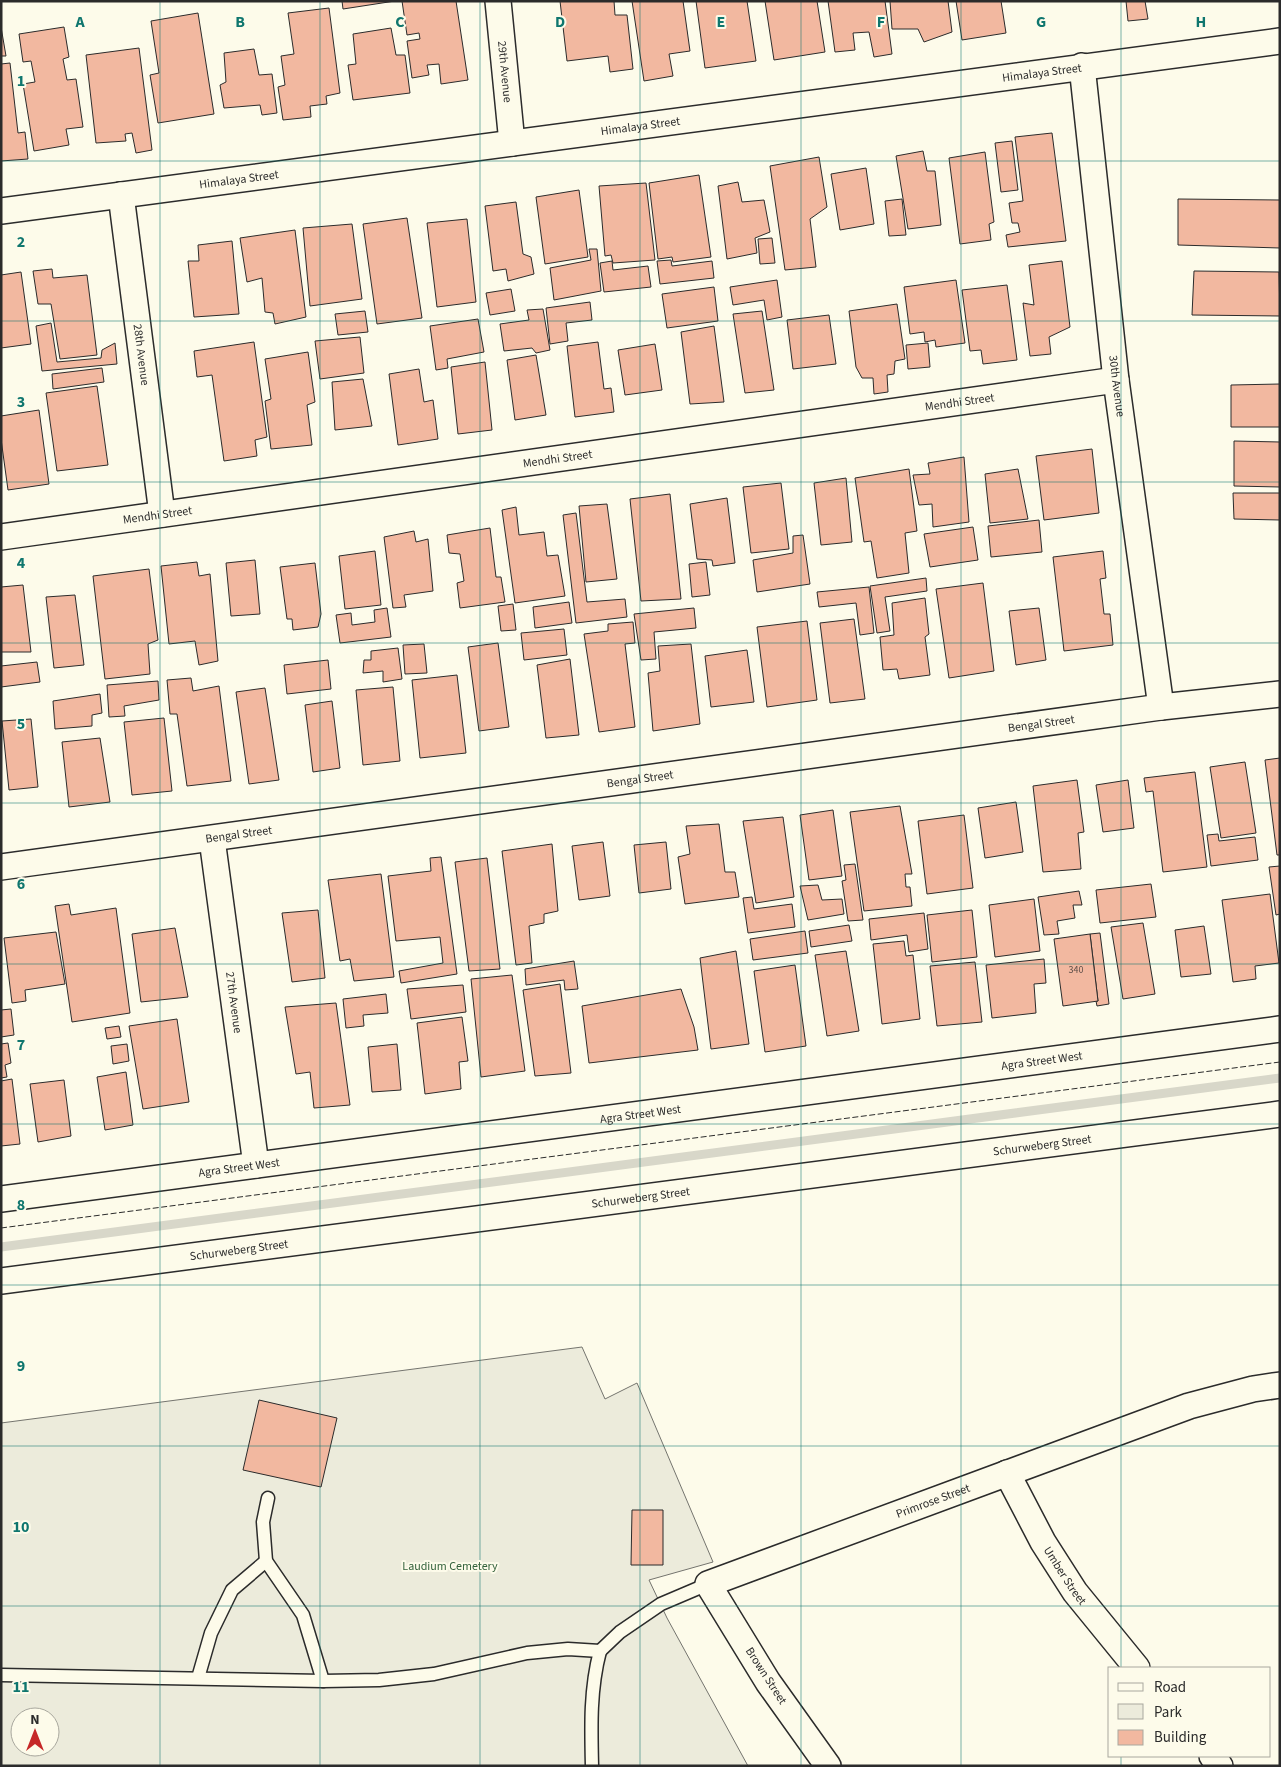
<svg xmlns="http://www.w3.org/2000/svg" width="1281" height="1767" font-family="'Source Sans 3',sans-serif">
  <style>
    .green { fill: #ecebdb; stroke: #74746e; fill-rule: evenodd }
    .lines { fill: none; stroke-linecap: round; stroke-linejoin: round }
    .stream { stroke: #d8d7c9; stroke-width: 9 }
    .building { fill: #f2b8a0; stroke: #2b2b2b }
    .service-casing { stroke: #2b2b2b; stroke-width: 15 }
    .minor-casing { stroke: #2b2b2b; stroke-width: 28 }
    .service { stroke: #fdfbea; stroke-width: 12 }
    .minor { stroke: #fdfbea; stroke-width: 25 }
    .fence { stroke: #2b2b2b; stroke-width: 1; stroke-dasharray: 6 2.5; stroke-linecap: butt }
    .grid { fill: none; stroke: #0f766e; stroke-width: 1; stroke-opacity: 0.55 }
    .labels { text-anchor: middle; dominant-baseline: central; stroke-width: 4; stroke-linejoin: round; paint-order: stroke }
    .number-label { font-size: 10px; fill: #5d4e48 }
    .street-label { font-size: 12px; fill: #2b2b2b; stroke: #fdfbea }
    .park-label { font-size: 12px; fill: #34623c; stroke: #fdfbea }
    .grid-label { font-size: 16px; text-anchor: middle; font-weight: bold; fill: #0f766e; stroke: #fdfbea; stroke-width: 4; stroke-linejoin: round; paint-order: stroke }
  </style>
  <rect width="100%" height="100%" fill="#fdfbea"/>
  <path class="green" d="M 582,1347 L 605,1399 L 637,1383 L 713,1562 L 649,1580 L 667,1618 L 748,1766 L 1,1766 L 1,1423 ZM 20,1717 L 50,1717 L 50,1747 L 20,1747 Z"/>
  <g class="lines">
    <polyline class="stream" points="1,1247 1280,1078"/>
  </g>
  <g class="building">
    <polygon points="342,1 395,1 343,9"/>
    <polygon points="402,1 456,1 468,80 441,84 439,64 427,65 429,75 412,78 407,41 420,39 419,33 407,35"/>
    <polygon points="560,1 614,1 615,15 627,15 633,69 610,72 608,56 567,61"/>
    <polygon points="632,1 683,1 690,51 669,54 673,76 644,81"/>
    <polygon points="696,1 747,1 756,61 705,68"/>
    <polygon points="765,1 817,1 825,52 774,60"/>
    <polygon points="828,1 885,1 892,54 874,57 869,32 853,33 855,50 835,52"/>
    <polygon points="890,1 948,1 952,32 924,42 918,29 892,29"/>
    <polygon points="956,1 1001,1 1006,33 962,40"/>
    <polygon points="1126,1 1145,1 1148,19 1128,21"/>
    <polygon points="329,8 340,93 326,96 327,104 310,106 311,117 283,120 278,87 285,85 281,56 294,54 288,13"/>
    <polygon points="198,13 214,114 158,123 150,75 159,73 151,21"/>
    <polygon points="1,27 6,56 1,56"/>
    <polygon points="64,27 69,57 63,59 67,80 76,79 83,127 66,129 69,145 34,151 23,84 35,82 31,61 23,62 19,34"/>
    <polygon points="391,28 396,55 405,55 410,93 353,100 348,65 356,64 353,34"/>
    <polygon points="139,48 152,150 136,153 132,133 125,134 126,141 96,143 86,55"/>
    <polygon points="254,49 259,75 272,74 277,113 262,115 260,105 224,108 220,85 226,82 224,53"/>
    <polygon points="10,63 18,133 25,132 28,159 1,161 1,64"/>
    <polygon points="1052,133 1066,241 1008,247 1006,235 1020,232 1018,223 1012,223 1009,203 1023,201 1015,137"/>
    <polygon points="1012,141 1018,190 1001,192 995,143"/>
    <polygon points="923,151 927,171 935,171 941,225 908,229 896,156"/>
    <polygon points="985,152 994,222 989,224 991,240 960,244 949,158"/>
    <polygon points="819,157 827,207 810,219 816,267 785,270 770,166"/>
    <polygon points="866,168 874,224 840,230 831,174"/>
    <polygon points="699,175 711,257 673,262 672,257 658,259 649,183"/>
    <polygon points="738,182 742,202 764,200 770,232 755,238 757,253 727,259 718,186"/>
    <polygon points="646,183 655,260 613,263 611,255 605,256 599,186"/>
    <polygon points="579,190 588,257 545,264 536,197"/>
    <polygon points="902,199 906,235 889,236 885,201"/>
    <polygon points="1178,199 1280,200 1280,248 1178,245"/>
    <polygon points="516,202 523,254 531,257 534,274 508,281 506,269 493,271 485,206"/>
    <polygon points="407,218 422,318 377,324 363,224"/>
    <polygon points="467,219 476,302 437,307 427,223"/>
    <polygon points="352,224 362,299 310,306 303,228"/>
    <polygon points="295,230 306,317 275,324 273,313 265,312 262,278 247,282 240,238"/>
    <polygon points="772,238 775,263 760,264 758,239"/>
    <polygon points="232,241 239,314 194,317 188,261 199,261 198,245"/>
    <polygon points="589,249 597,249 601,291 554,300 550,268 591,260"/>
    <polygon points="671,260 672,266 712,261 714,278 660,284 657,261"/>
    <polygon points="612,261 613,270 648,266 651,287 604,292 600,263"/>
    <polygon points="1062,261 1070,327 1049,337 1051,354 1030,356 1023,303 1034,305 1029,265"/>
    <polygon points="52,269 53,278 87,275 97,355 60,359 51,304 38,304 33,271"/>
    <polygon points="1194,271 1279,272 1280,316 1192,315"/>
    <polygon points="21,272 31,344 1,348 1,275"/>
    <polygon points="777,280 782,317 767,320 764,300 733,305 730,287"/>
    <polygon points="956,280 965,343 936,347 935,340 925,342 924,332 910,334 904,287"/>
    <polygon points="1007,285 1017,360 983,364 981,350 970,351 962,290"/>
    <polygon points="714,287 718,321 667,328 662,294"/>
    <polygon points="511,289 515,311 490,315 486,293"/>
    <polygon points="590,302 592,320 566,323 568,341 550,344 546,308"/>
    <polygon points="897,304 905,359 895,361 894,374 887,375 888,392 874,394 873,378 862,378 856,367 849,311"/>
    <polygon points="543,309 550,350 536,353 532,348 504,351 500,324 529,320 527,310"/>
    <polygon points="365,311 368,332 338,335 335,314"/>
    <polygon points="762,311 774,390 745,393 733,314"/>
    <polygon points="829,315 836,364 793,369 787,320"/>
    <polygon points="478,319 484,352 447,359 448,368 436,370 430,326"/>
    <polygon points="51,323 57,362 101,358 102,350 115,343 117,364 42,371 36,326"/>
    <polygon points="714,326 724,402 690,404 681,332"/>
    <polygon points="360,337 364,373 320,379 315,341"/>
    <polygon points="254,342 267,437 255,440 257,456 224,461 212,375 197,377 194,351"/>
    <polygon points="598,342 604,389 611,388 614,412 575,417 567,346"/>
    <polygon points="928,343 930,367 908,369 906,345"/>
    <polygon points="655,344 662,390 625,395 618,350"/>
    <polygon points="308,352 315,402 307,405 312,445 271,449 265,401 271,399 265,359"/>
    <polygon points="536,355 546,415 515,420 507,360"/>
    <polygon points="485,362 492,430 458,434 451,367"/>
    <polygon points="102,368 104,382 53,389 52,374"/>
    <polygon points="419,369 424,402 433,400 438,439 398,445 389,374"/>
    <polygon points="363,379 372,426 335,430 332,382"/>
    <polygon points="1280,384 1280,427 1231,427 1231,385"/>
    <polygon points="97,386 108,465 57,471 46,393"/>
    <polygon points="39,410 49,484 8,490 1,439 1,416"/>
    <polygon points="1234,441 1280,442 1280,487 1234,486"/>
    <polygon points="1092,449 1099,513 1044,520 1036,456"/>
    <polygon points="964,457 969,522 933,527 932,504 919,505 913,475 930,474 928,463"/>
    <polygon points="909,469 917,531 905,533 909,573 877,578 871,541 864,542 855,478"/>
    <polygon points="1018,469 1028,519 990,523 985,474"/>
    <polygon points="846,478 852,542 821,545 814,483"/>
    <polygon points="781,483 789,549 751,553 743,487"/>
    <polygon points="1233,493 1280,493 1280,520 1234,519"/>
    <polygon points="670,494 681,599 641,601 630,499"/>
    <polygon points="727,498 735,563 713,566 712,560 697,559 690,504"/>
    <polygon points="607,504 617,579 586,582 579,506"/>
    <polygon points="516,507 519,535 544,532 547,556 558,555 565,596 515,603 502,510"/>
    <polygon points="576,513 587,602 625,599 627,617 576,623 563,515"/>
    <polygon points="1039,520 1042,552 991,557 988,526"/>
    <polygon points="973,527 978,560 930,567 924,534"/>
    <polygon points="490,528 496,577 501,577 505,602 460,608 457,583 464,581 460,554 449,553 447,535"/>
    <polygon points="414,531 416,542 428,539 433,591 404,595 406,607 393,608 384,537"/>
    <polygon points="803,535 810,584 757,592 753,560 793,553 793,536"/>
    <polygon points="375,551 381,605 345,609 339,556"/>
    <polygon points="1103,551 1106,578 1100,579 1104,614 1110,614 1113,645 1064,651 1053,557"/>
    <polygon points="255,560 260,614 231,616 226,563"/>
    <polygon points="197,562 199,576 210,574 218,661 199,665 195,641 169,644 161,566"/>
    <polygon points="706,562 710,595 692,597 689,564"/>
    <polygon points="315,563 321,614 318,627 293,630 292,619 287,619 280,567"/>
    <polygon points="149,569 158,640 148,644 150,674 105,679 93,576"/>
    <polygon points="926,578 927,591 885,597 890,631 877,633 870,586"/>
    <polygon points="983,583 994,671 949,678 936,589"/>
    <polygon points="23,585 31,652 1,652 1,587"/>
    <polygon points="869,587 874,633 860,635 856,603 819,607 817,592"/>
    <polygon points="75,595 84,665 54,668 46,597"/>
    <polygon points="925,598 929,634 925,637 930,675 899,679 897,669 883,670 880,637 894,635 892,603"/>
    <polygon points="569,602 572,623 535,628 533,607"/>
    <polygon points="513,604 516,630 501,631 498,606"/>
    <polygon points="387,608 391,637 340,643 336,615 351,613 352,625 375,622 374,610"/>
    <polygon points="694,608 696,628 654,632 656,659 641,660 634,614"/>
    <polygon points="1039,608 1046,660 1016,665 1009,611"/>
    <polygon points="854,619 865,699 830,703 820,623"/>
    <polygon points="807,621 817,700 767,707 757,627"/>
    <polygon points="633,622 635,643 625,644 635,727 599,732 584,634 608,631 608,624"/>
    <polygon points="564,629 567,655 524,660 521,633"/>
    <polygon points="498,643 509,727 479,731 468,647"/>
    <polygon points="424,644 427,673 405,674 403,645"/>
    <polygon points="691,644 700,724 653,731 648,673 660,671 658,646"/>
    <polygon points="398,648 402,679 383,682 383,671 363,673 364,660 371,660 371,651"/>
    <polygon points="747,650 754,702 711,707 705,656"/>
    <polygon points="570,659 579,735 546,738 537,665"/>
    <polygon points="328,660 331,689 287,694 284,665"/>
    <polygon points="37,662 40,682 1,687 1,666"/>
    <polygon points="457,675 466,753 420,758 412,680"/>
    <polygon points="191,678 193,691 219,686 231,781 187,786 177,714 170,714 167,680"/>
    <polygon points="158,681 159,700 124,706 125,716 109,717 107,685"/>
    <polygon points="393,687 400,761 363,765 356,690"/>
    <polygon points="265,688 279,780 249,784 236,692"/>
    <polygon points="100,694 102,713 92,715 92,726 55,729 53,701"/>
    <polygon points="332,701 340,768 313,772 305,705"/>
    <polygon points="164,718 172,791 132,795 124,722"/>
    <polygon points="31,719 38,787 9,790 2,721"/>
    <polygon points="100,738 110,802 69,807 62,742"/>
    <polygon points="1280,758 1280,855 1277,855 1265,760"/>
    <polygon points="1245,762 1256,833 1221,838 1210,767"/>
    <polygon points="1195,772 1207,867 1163,872 1153,791 1146,792 1144,778"/>
    <polygon points="1077,780 1084,832 1078,833 1081,869 1043,872 1033,786"/>
    <polygon points="1128,780 1134,828 1103,832 1096,785"/>
    <polygon points="1016,802 1023,852 985,858 978,808"/>
    <polygon points="900,806 912,874 905,874 906,887 910,887 912,906 864,911 850,812"/>
    <polygon points="833,810 842,876 809,880 800,815"/>
    <polygon points="964,815 973,888 927,894 918,821"/>
    <polygon points="783,817 794,897 756,903 743,821"/>
    <polygon points="719,824 725,872 735,872 739,897 685,904 678,857 690,854 686,826"/>
    <polygon points="1218,834 1219,841 1255,837 1258,860 1211,866 1207,835"/>
    <polygon points="603,842 610,896 579,900 572,846"/>
    <polygon points="666,842 671,889 639,893 634,845"/>
    <polygon points="552,844 558,911 544,914 544,923 529,926 532,963 516,965 502,851"/>
    <polygon points="441,857 457,974 401,983 399,971 443,963 440,937 396,941 388,876 431,871 430,858"/>
    <polygon points="487,858 500,969 469,971 455,862"/>
    <polygon points="855,864 863,920 848,921 842,881 846,880 844,865"/>
    <polygon points="1280,866 1280,914 1276,915 1269,867"/>
    <polygon points="381,874 394,977 354,981 350,959 340,961 328,880"/>
    <polygon points="1151,884 1156,917 1100,923 1096,890"/>
    <polygon points="818,885 822,900 842,899 844,914 808,920 800,886"/>
    <polygon points="1079,891 1082,905 1073,905 1075,918 1057,921 1059,934 1044,935 1038,897"/>
    <polygon points="1270,894 1279,963 1255,966 1256,979 1233,982 1222,900"/>
    <polygon points="752,897 754,909 792,904 795,927 748,933 743,898"/>
    <polygon points="1034,899 1040,951 995,957 989,905"/>
    <polygon points="69,904 71,915 116,908 130,1013 72,1022 55,906"/>
    <polygon points="318,910 325,978 292,982 282,913"/>
    <polygon points="972,910 977,957 932,962 927,915"/>
    <polygon points="924,913 928,949 909,952 907,935 871,940 869,919"/>
    <polygon points="1143,923 1155,994 1123,999 1111,927"/>
    <polygon points="849,925 852,941 811,947 809,931"/>
    <polygon points="1204,926 1211,974 1181,977 1175,930"/>
    <polygon points="175,928 188,997 141,1002 132,934"/>
    <polygon points="805,931 808,953 753,960 750,939"/>
    <polygon points="56,932 65,984 25,990 26,1001 12,1003 4,938"/>
    <polygon points="1100,933 1109,1004 1097,1006 1096,1001 1098,1001 1090,934"/>
    <polygon points="1090,934 1098,1001 1063,1006 1054,939"/>
    <polygon points="904,941 906,956 913,955 920,1019 882,1024 873,944"/>
    <polygon points="736,951 749,1044 711,1049 700,958"/>
    <polygon points="846,951 859,1031 827,1036 815,955"/>
    <polygon points="1044,959 1046,983 1034,984 1036,1013 992,1018 986,965"/>
    <polygon points="574,961 578,989 565,990 564,980 526,985 525,969"/>
    <polygon points="975,962 982,1022 937,1026 930,966"/>
    <polygon points="795,965 806,1046 765,1052 754,971"/>
    <polygon points="512,975 525,1071 481,1077 471,979"/>
    <polygon points="560,984 571,1073 535,1076 523,990"/>
    <polygon points="463,985 466,1012 411,1019 407,989"/>
    <polygon points="681,989 694,1027 698,1050 589,1063 582,1006"/>
    <polygon points="386,994 388,1013 363,1015 364,1026 346,1028 343,999"/>
    <polygon points="336,1003 350,1105 314,1108 310,1072 296,1074 285,1007"/>
    <polygon points="11,1009 14,1035 1,1037 1,1010"/>
    <polygon points="462,1017 468,1061 459,1062 461,1089 425,1094 417,1023"/>
    <polygon points="177,1019 189,1102 143,1109 129,1026"/>
    <polygon points="119,1026 121,1037 107,1039 105,1028"/>
    <polygon points="8,1043 11,1063 5,1065 7,1077 1,1078 1,1044"/>
    <polygon points="127,1044 129,1061 113,1064 111,1046"/>
    <polygon points="397,1044 401,1090 372,1092 368,1047"/>
    <polygon points="126,1072 133,1125 105,1130 97,1077"/>
    <polygon points="12,1079 20,1144 1,1146 1,1081"/>
    <polygon points="64,1080 71,1136 38,1142 30,1084"/>
    <polygon points="259,1400 337,1418 321,1487 243,1470"/>
    <polygon points="632,1510 663,1510 663,1565 631,1565"/>
  </g>
  <g class="lines">
    <g class="service-casing">
      <g id="service">
        <polyline points="268,1498 263,1522 266,1561 303,1615 323,1681"/>
        <polyline points="600,1651 620,1632 661,1604 708,1584"/>
        <polyline points="1,1675 323,1681 379,1680 434,1674 527,1653 568,1649 600,1651"/>
        <polyline points="198,1678 211,1633 232,1590 266,1561"/>
        <path d="M 592,1766 C 591,1726 590,1689 600,1651"/>
      </g>
    </g>
    <g class="minor-casing">
      <g id="minor">
        <path id="s1" d="M 498,1 L 512,143"/>
        <path id="s2" d="M 1082,66 L 1116,380 L 1161,707"/>
        <path id="s3" d="M 121,195 L 162,514"/>
        <path id="s4" d="M 1,211 L 1280,41"/>
        <path id="s5" d="M 1,537 L 1116,380"/>
        <path id="s6" d="M 212,839 L 256,1165"/>
        <path id="s7" d="M 1,867 L 1161,707 L 1280,694"/>
        <path id="s8" d="M 1,1199 L 1280,1029"/>
        <path id="s9" d="M 1,1281 L 1280,1114"/>
        <path id="s10" d="M 1007,1473 L 1043,1542 L 1075,1592 L 1137,1668"/>
        <polyline points="1212,1756 1220,1766"/>
        <path id="s11" d="M 828,1766 L 768,1682 L 708,1584 L 1189,1406 L 1253,1389 L 1280,1385"/>
      </g>
    </g>
    <use href="#service" class="service"/>
    <use href="#minor" class="minor"/>
    <polyline class="fence" points="1,1228 1280,1062"/>
  </g>
  <path class="grid" d="M 160,1 L 160,1766M 320,1 L 320,1766M 480,1 L 480,1766M 640,1 L 640,1766M 801,1 L 801,1766M 961,1 L 961,1766M 1121,1 L 1121,1668M 1,161 L 1280,161M 1,321 L 1280,321M 1,482 L 1280,482M 1,643 L 1280,643M 1,803 L 1280,803M 1,964 L 1280,964M 1,1124 L 1280,1124M 1,1285 L 1280,1285M 1,1446 L 1280,1446M 1,1606 L 1280,1606M 1121,1756 L 1121,1766"/>
  <g class="labels">
    <g class="number-label">
      <text x="1076" y="970">340</text>
    </g>
    <g class="street-label">
      <text stroke="none"><textPath href="#s1" startOffset="71">29th Avenue</textPath></text>
      <text stroke="none"><textPath href="#s4" startOffset="1050">Himalaya Street</textPath></text>
      <text stroke="none"><textPath href="#s4" startOffset="645">Himalaya Street</textPath></text>
      <text stroke="none"><textPath href="#s4" startOffset="240">Himalaya Street</textPath></text>
      <text stroke="none"><textPath href="#s3" startOffset="161">28th Avenue</textPath></text>
      <text stroke="none"><textPath href="#s2" startOffset="322">30th Avenue</textPath></text>
      <text stroke="none"><textPath href="#s5" startOffset="968">Mendhi Street</textPath></text>
      <text stroke="none"><textPath href="#s5" startOffset="562">Mendhi Street</textPath></text>
      <text stroke="none"><textPath href="#s5" startOffset="158">Mendhi Street</textPath></text>
      <text stroke="none"><textPath href="#s7" startOffset="1050">Bengal Street</textPath></text>
      <text stroke="none"><textPath href="#s7" startOffset="645">Bengal Street</textPath></text>
      <text stroke="none"><textPath href="#s7" startOffset="240">Bengal Street</textPath></text>
      <text stroke="none"><textPath href="#s6" startOffset="165">27th Avenue</textPath></text>
      <text stroke="none"><textPath href="#s8" startOffset="1050">Agra Street West</textPath></text>
      <text stroke="none"><textPath href="#s8" startOffset="645">Agra Street West</textPath></text>
      <text stroke="none"><textPath href="#s9" startOffset="1050">Schurweberg Street</textPath></text>
      <text stroke="none"><textPath href="#s8" startOffset="240">Agra Street West</textPath></text>
      <text stroke="none"><textPath href="#s9" startOffset="645">Schurweberg Street</textPath></text>
      <text stroke="none"><textPath href="#s9" startOffset="240">Schurweberg Street</textPath></text>
      <text stroke="none"><textPath href="#s11" startOffset="458">Primrose Street</textPath></text>
      <text stroke="none"><textPath href="#s10" startOffset="118">Umber Street</textPath></text>
      <text transform="translate(766 1676) rotate(57)">Brown Street</text>
    </g>
    <g class="park-label">
      <text x="450" y="1566">Laudium Cemetery</text>
    </g>
  </g>
  <g class="grid-label">
    <text x="80" y="27">A</text>
    <text x="240" y="27">B</text>
    <text x="400" y="27">C</text>
    <text x="560" y="27">D</text>
    <text x="721" y="27">E</text>
    <text x="881" y="27">F</text>
    <text x="1041" y="27">G</text>
    <text x="1201" y="27">H</text>
    <text x="21" y="86">1</text>
    <text x="21" y="247">2</text>
    <text x="21" y="407">3</text>
    <text x="21" y="568">4</text>
    <text x="21" y="729">5</text>
    <text x="21" y="889">6</text>
    <text x="21" y="1050">7</text>
    <text x="21" y="1210">8</text>
    <text x="21" y="1371">9</text>
    <text x="21" y="1532">10</text>
    <text x="21" y="1692">11</text>
  </g>
  <rect width="1281" height="1767" fill="none" stroke="#2b2b2b" stroke-width="5"/>
  <rect x="1108" y="1667" width="162" height="90" fill="#fdfbea" stroke="#a9a89e"/>
  <rect x="1118" y="1683" width="25" height="8" fill="#fdfbea" stroke="#a9a89e"/>
  <text x="1154" y="1692" font-size="15" fill="#2b2b2b">Road</text>
  <rect x="1118" y="1704" width="25" height="15" fill="#ecebdb" stroke="#a9a89e"/>
  <text x="1154" y="1717" font-size="15" fill="#2b2b2b">Park</text>
  <rect x="1118" y="1730" width="25" height="15" fill="#f2b8a0" stroke="#a9a89e"/>
  <text x="1154" y="1742" font-size="15" fill="#2b2b2b">Building</text>
  <g transform="translate(35 1732)"><circle r="24" fill="#fdfbea" stroke="#a9a89e"/>
  <path d="M0-4L9 19L0 12L-9 19Z" fill="#c62828"/>
  <text y="-8" font-size="14" font-weight="bold" text-anchor="middle" fill="#2b2b2b">N</text>
  </g>
</svg>
